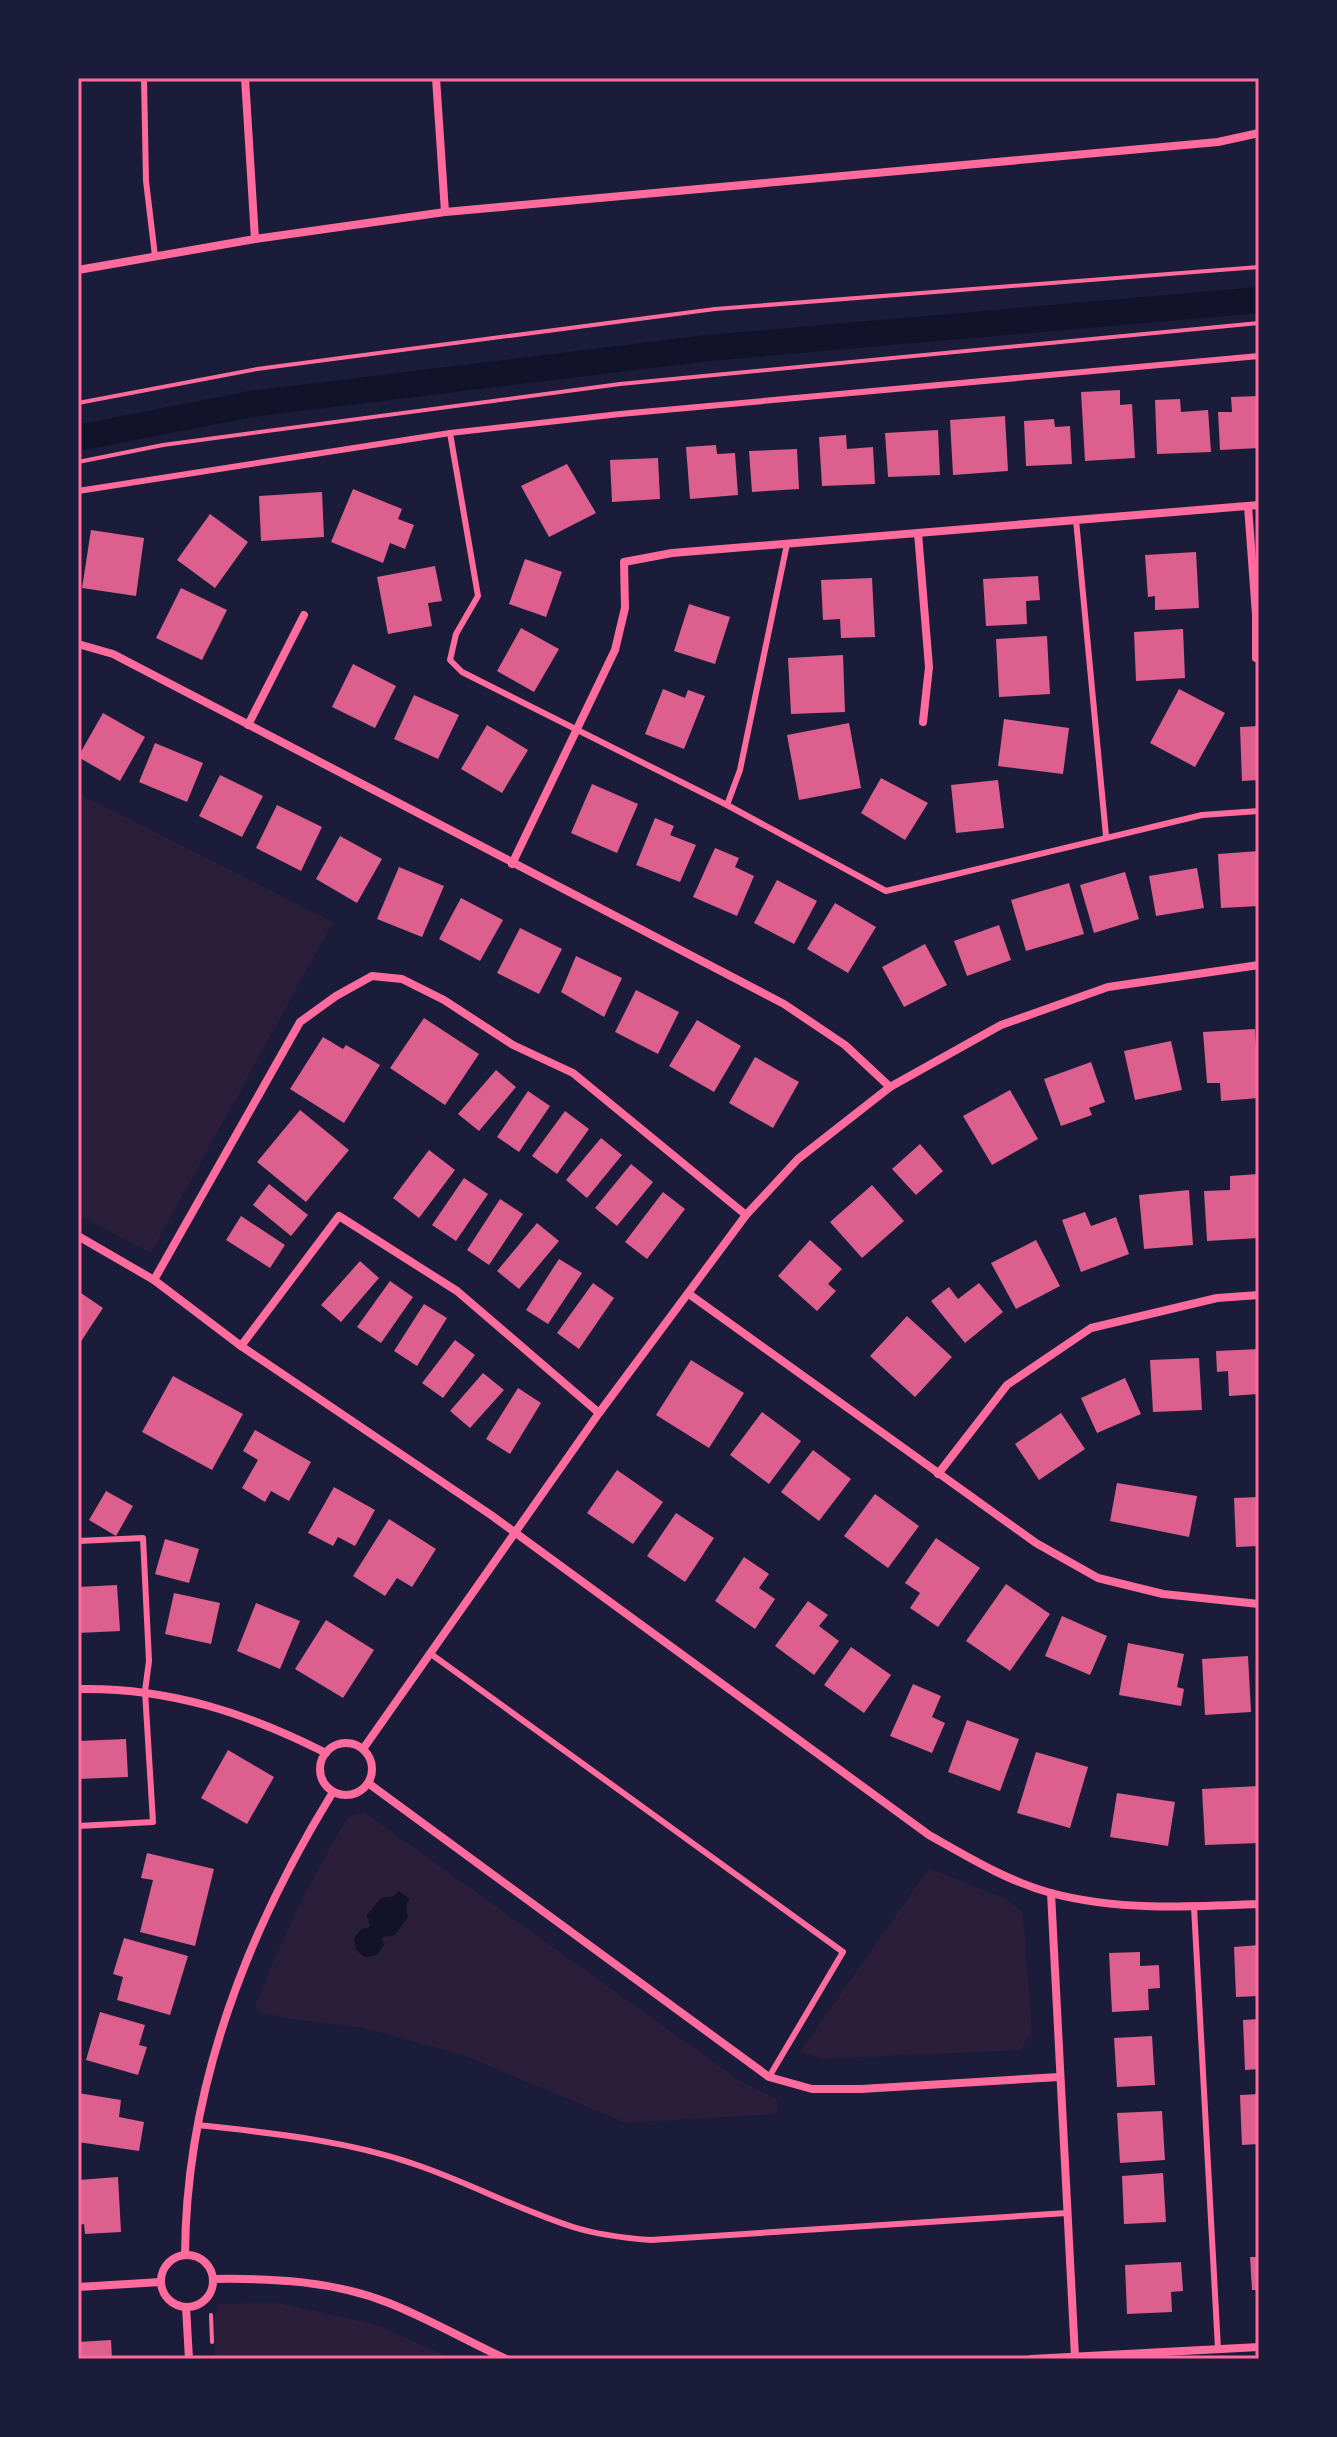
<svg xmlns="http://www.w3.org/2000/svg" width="1337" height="2437" font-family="Commissioner,sans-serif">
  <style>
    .green { fill: #2a1e3b }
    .water { fill: #12122b }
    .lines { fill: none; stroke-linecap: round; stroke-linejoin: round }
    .canal { stroke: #12122b; stroke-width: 26 }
    .building { fill: #dd5f8e }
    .path { stroke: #ff6b9d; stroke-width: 4 }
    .service { stroke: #ff6b9d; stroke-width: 6 }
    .minor { stroke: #ff6b9d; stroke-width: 8 }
    .neatline { fill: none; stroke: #ff6b9d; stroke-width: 3 }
  </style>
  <rect width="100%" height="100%" fill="#1b1b3a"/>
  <g class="green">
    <polygon points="78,793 333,922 151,1253 78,1215"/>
    <path d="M 364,1812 L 739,2080 L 778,2100 L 777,2114 L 626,2123 L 463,2055 L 364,2028 L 283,2018 L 260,2012 L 255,2006 C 282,1939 310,1879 348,1817 Z"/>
    <polygon points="929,1868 1008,1900 1023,1913 1032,2032 1021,2050 821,2059 800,2052"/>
    <polygon points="278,2303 377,2325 453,2359 215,2359 213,2319 219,2304"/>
  </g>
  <polygon class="water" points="399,1891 410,1899 406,1904 408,1917 395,1935 382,1937 384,1945 377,1955 365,1957 356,1950 354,1938 361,1929 370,1927 367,1915 381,1898 394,1896"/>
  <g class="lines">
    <polyline class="canal" points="78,438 251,404 708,348 1259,300"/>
  </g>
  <g class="building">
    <polygon points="1120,390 1120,405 1132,404 1135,458 1085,461 1081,392"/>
    <polygon points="1259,396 1259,448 1220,450 1218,412 1232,412 1231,397"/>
    <polygon points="1180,399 1181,412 1208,410 1211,452 1157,454 1155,400"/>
    <polygon points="1005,416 1008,471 953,475 950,420"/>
    <polygon points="1054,419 1055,427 1070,426 1072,464 1026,466 1024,421"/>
    <polygon points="938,430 940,475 888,477 885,433"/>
    <polygon points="846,435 847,449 873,447 875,484 822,486 819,437"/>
    <polygon points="716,445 717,454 735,453 738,495 690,499 686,447"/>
    <polygon points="797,449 799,489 752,492 749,451"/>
    <polygon points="658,458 660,499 612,502 610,460"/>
    <polygon points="567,464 596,513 549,537 521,486"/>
    <polygon points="353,489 402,509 398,519 414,525 405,549 390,543 383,563 331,542"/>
    <polygon points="322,492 324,537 261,541 259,496"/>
    <polygon points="210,514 248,542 215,588 177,560"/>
    <polygon points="91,530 144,538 136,596 82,588"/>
    <polygon points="1196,552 1199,608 1155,610 1155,596 1148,597 1145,555"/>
    <polygon points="525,559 562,572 546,617 509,604"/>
    <polygon points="435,566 442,601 428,603 432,626 388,634 377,577"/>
    <polygon points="1038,576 1040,600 1026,601 1027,624 986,626 983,579"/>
    <polygon points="872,578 875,637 841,638 840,619 823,620 821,580"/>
    <polygon points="181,588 227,610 202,660 156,638"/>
    <polygon points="689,604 730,617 715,664 674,651"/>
    <polygon points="521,628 559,649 534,692 497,671"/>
    <polygon points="1183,629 1185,678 1136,681 1134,632"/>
    <polygon points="1047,636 1050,694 999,697 996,639"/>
    <polygon points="843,655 845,712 791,714 788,658"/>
    <polygon points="353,664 396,686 375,728 332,707"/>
    <polygon points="663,689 685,698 688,690 705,696 684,749 645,734"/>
    <polygon points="1179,689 1225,713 1195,767 1150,743"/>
    <polygon points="414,695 459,715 438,759 394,739"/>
    <polygon points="103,713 145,737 120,781 78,757"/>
    <polygon points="1004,719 1069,728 1063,774 998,766"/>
    <polygon points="849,723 861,788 799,800 787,735"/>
    <polygon points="487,725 528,750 502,793 461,769"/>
    <polygon points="1259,726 1259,780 1242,781 1240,727"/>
    <polygon points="155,743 203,763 187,802 139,782"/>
    <polygon points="220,775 263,796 242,837 199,816"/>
    <polygon points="881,778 928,803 905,840 861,813"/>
    <polygon points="998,780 1004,828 956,833 951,785"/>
    <polygon points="592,784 638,804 617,853 571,833"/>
    <polygon points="277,805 322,827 301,871 256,848"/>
    <polygon points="655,818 674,826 670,835 696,845 680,882 636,865"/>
    <polygon points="340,836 382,859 357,903 316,879"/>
    <polygon points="715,848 739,858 735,867 754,876 737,916 693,897"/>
    <polygon points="1259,851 1259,906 1221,908 1218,854"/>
    <polygon points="399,867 444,886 422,937 377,919"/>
    <polygon points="1197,868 1204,908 1156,916 1149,876"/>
    <polygon points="1125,872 1139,919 1094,933 1080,885"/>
    <polygon points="777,880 817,901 794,944 754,923"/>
    <polygon points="1069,883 1084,934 1026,951 1011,900"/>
    <polygon points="461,898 503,920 480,961 439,939"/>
    <polygon points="835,903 876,927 848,973 807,949"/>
    <polygon points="999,925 1011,960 967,976 954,941"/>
    <polygon points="520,928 562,949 539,994 497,973"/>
    <polygon points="925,944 947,985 904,1007 882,967"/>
    <polygon points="576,956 622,978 604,1017 561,992"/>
    <polygon points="636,990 679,1012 658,1054 615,1032"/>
    <polygon points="424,1018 479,1054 445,1105 390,1068"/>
    <polygon points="697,1020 741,1046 714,1092 669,1066"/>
    <polygon points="1255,1029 1259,1098 1221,1101 1220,1083 1207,1083 1203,1032"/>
    <polygon points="323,1037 343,1049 346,1045 380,1065 344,1123 290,1089"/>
    <polygon points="1171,1041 1182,1090 1135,1100 1124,1051"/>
    <polygon points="755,1057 799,1082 773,1128 729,1103"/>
    <polygon points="1091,1062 1105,1102 1089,1108 1092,1115 1061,1126 1044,1079"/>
    <polygon points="496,1070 516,1087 479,1131 458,1114"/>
    <polygon points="1010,1090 1038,1139 992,1165 963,1116"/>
    <polygon points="528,1091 550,1106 519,1152 497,1137"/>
    <polygon points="300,1110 349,1150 306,1202 257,1162"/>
    <polygon points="565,1111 589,1129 557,1174 532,1156"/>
    <polygon points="601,1138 622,1155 587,1198 566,1180"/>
    <polygon points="920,1144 943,1171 916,1195 892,1169"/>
    <polygon points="429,1150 455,1170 419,1218 393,1198"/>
    <polygon points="631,1164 653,1182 617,1226 595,1208"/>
    <polygon points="1258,1174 1259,1238 1207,1241 1204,1191 1230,1190 1230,1176"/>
    <polygon points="464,1178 488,1194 456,1241 432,1225"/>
    <polygon points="269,1184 308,1215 291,1236 253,1205"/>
    <polygon points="872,1185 904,1221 862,1258 830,1222"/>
    <polygon points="1189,1190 1193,1245 1144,1249 1139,1195"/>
    <polygon points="663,1192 685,1209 647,1259 625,1242"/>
    <polygon points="500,1199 523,1214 489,1265 467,1250"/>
    <polygon points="1085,1212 1091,1226 1116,1217 1129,1254 1081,1272 1062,1220"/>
    <polygon points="241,1216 285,1245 270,1268 226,1240"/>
    <polygon points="537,1223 559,1241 519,1289 497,1271"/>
    <polygon points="810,1240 842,1269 828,1284 836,1291 817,1311 778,1276"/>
    <polygon points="1036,1240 1060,1286 1016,1309 991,1263"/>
    <polygon points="559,1259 582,1273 548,1324 526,1310"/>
    <polygon points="360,1261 379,1278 341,1322 321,1305"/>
    <polygon points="390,1281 413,1297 381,1343 357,1327"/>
    <polygon points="593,1283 614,1298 579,1349 557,1333"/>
    <polygon points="979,1283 1003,1312 965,1343 931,1301 949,1287 958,1299"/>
    <polygon points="78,1291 103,1308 78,1346"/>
    <polygon points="424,1304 447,1318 417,1366 394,1351"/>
    <polygon points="907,1316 952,1357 915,1397 870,1356"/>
    <polygon points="455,1340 475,1355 443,1398 422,1383"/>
    <polygon points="1259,1349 1259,1394 1229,1396 1228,1371 1217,1372 1216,1351"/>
    <polygon points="1199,1358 1202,1410 1153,1412 1150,1360"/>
    <polygon points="691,1360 744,1393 709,1448 656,1415"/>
    <polygon points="483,1373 504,1390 470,1428 450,1411"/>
    <polygon points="173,1376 243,1414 212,1470 142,1432"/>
    <polygon points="1125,1378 1141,1414 1097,1433 1081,1398"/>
    <polygon points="518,1388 541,1403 510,1454 486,1439"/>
    <polygon points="762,1412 801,1441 769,1484 730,1455"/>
    <polygon points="1061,1413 1085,1449 1039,1480 1015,1444"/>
    <polygon points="255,1430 311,1462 289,1501 271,1491 265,1502 242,1488 258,1460 243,1451"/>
    <polygon points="813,1450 851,1479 819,1521 781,1492"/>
    <polygon points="617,1470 663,1502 633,1544 587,1513"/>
    <polygon points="1117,1483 1197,1496 1189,1537 1110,1521"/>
    <polygon points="334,1487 375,1510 355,1546 338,1537 333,1546 308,1533"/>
    <polygon points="106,1491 133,1506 116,1536 89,1520"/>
    <polygon points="875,1494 919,1526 888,1568 844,1536"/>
    <polygon points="1259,1497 1259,1546 1236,1547 1234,1498"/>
    <polygon points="676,1513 714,1538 685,1582 647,1556"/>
    <polygon points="389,1519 436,1549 412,1587 397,1578 385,1596 353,1576"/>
    <polygon points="936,1538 980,1568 938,1627 910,1608 920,1593 905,1583"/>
    <polygon points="165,1539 199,1549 189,1583 155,1574"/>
    <polygon points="744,1557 769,1574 759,1588 775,1599 755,1629 715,1601"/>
    <polygon points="1006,1584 1050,1614 1010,1671 966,1641"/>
    <polygon points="117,1585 120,1631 78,1633 78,1587"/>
    <polygon points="174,1593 220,1603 211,1644 165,1634"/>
    <polygon points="808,1601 828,1615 819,1626 839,1641 814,1675 775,1646"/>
    <polygon points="256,1603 300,1621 280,1669 237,1651"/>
    <polygon points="1062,1616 1107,1636 1090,1675 1045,1656"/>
    <polygon points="326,1620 374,1650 343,1698 295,1669"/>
    <polygon points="1128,1643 1184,1654 1177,1687 1184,1689 1181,1706 1119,1695"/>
    <polygon points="851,1647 891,1675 864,1713 824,1685"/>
    <polygon points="1248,1656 1251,1712 1205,1715 1202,1659"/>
    <polygon points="913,1684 941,1696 932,1717 945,1723 932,1753 890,1736"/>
    <polygon points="967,1720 1019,1739 1000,1791 948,1772"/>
    <polygon points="126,1739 128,1777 78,1779 78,1741"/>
    <polygon points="228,1750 274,1777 247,1824 201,1798"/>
    <polygon points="1036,1752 1088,1767 1070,1828 1017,1813"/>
    <polygon points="1258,1786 1259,1843 1205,1845 1202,1789"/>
    <polygon points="1117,1793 1175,1802 1168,1846 1110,1837"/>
    <polygon points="147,1853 214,1869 195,1946 140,1932 153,1880 141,1878"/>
    <polygon points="124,1938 188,1956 170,2015 117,2000 123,1977 113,1974"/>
    <polygon points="1259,1945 1259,1996 1236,1997 1234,1947"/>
    <polygon points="1140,1952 1140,1966 1159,1965 1160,1988 1148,1989 1149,2010 1112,2012 1109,1953"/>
    <polygon points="100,2012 145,2025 139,2045 147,2047 138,2075 86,2060"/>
    <polygon points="1259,2019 1259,2069 1245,2070 1243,2020"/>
    <polygon points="1152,2036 1155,2085 1117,2087 1114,2038"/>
    <polygon points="78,2093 121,2100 119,2117 144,2122 139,2151 78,2142"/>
    <polygon points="1259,2094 1259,2144 1242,2145 1240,2095"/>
    <polygon points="1162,2111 1165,2160 1120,2163 1117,2113"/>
    <polygon points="1163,2173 1166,2222 1124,2224 1122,2176"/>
    <polygon points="118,2177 121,2232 85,2234 84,2224 78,2225 78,2180"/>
    <polygon points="1250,2257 1259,2257 1259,2290 1252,2290"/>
    <polygon points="1181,2262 1183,2291 1171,2292 1172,2312 1127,2314 1125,2265"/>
    <polygon points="111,2340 112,2359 78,2359 78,2342"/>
  </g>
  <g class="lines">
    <g class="path">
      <polyline points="78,403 257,369 715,309 1259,267"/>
      <polyline points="78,462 163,445 620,384 1259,323"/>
      <polyline points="211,2315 212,2342"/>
    </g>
    <g class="service">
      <polyline points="144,78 146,181 155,256"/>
      <polyline points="450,433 478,596 456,634 450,660 462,672 727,805 886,891 1202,815 1259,811"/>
      <polyline points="78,491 450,433 620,414 1259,356"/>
      <polyline points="1076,520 1106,836"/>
      <polyline points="727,805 740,770 787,544"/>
      <polyline points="78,1541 143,1538 149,1661 145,1691 153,1822 78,1826"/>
      <polyline points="431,1654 843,1952 769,2077"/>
      <polyline points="1194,1907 1218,2349"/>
      <path d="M 198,2125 C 270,2133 344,2140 414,2164 C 468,2182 519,2210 573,2227 C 598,2235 624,2238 651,2240 L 1067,2213"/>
    </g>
    <g class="minor">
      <polyline points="245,78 255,239"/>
      <polyline points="436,78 445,212"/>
      <polyline points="78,270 255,239 445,212 1218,142 1259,133"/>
      <polyline points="1248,506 1256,615 1256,658"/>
      <polyline points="918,533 929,667 923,722"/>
      <polyline points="78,644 113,654 784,1004 845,1045 890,1087"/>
      <polyline points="248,725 304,615"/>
      <polyline points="512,864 615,650 625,608 624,562 672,553 1259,505"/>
      <path d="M 78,1236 L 154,1280 L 241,1346 L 491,1515 L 929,1835 C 968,1857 1007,1881 1051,1893 C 1118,1911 1190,1907 1259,1904"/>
      <polyline points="154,1280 300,1022 336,996 372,976 402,979 444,1000 513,1045 573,1073 746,1215"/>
      <polyline points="689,1294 1036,1543 1098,1578 1163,1594 1259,1604"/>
      <polyline points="241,1346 339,1216 457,1291 599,1413"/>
      <polyline points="938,1474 1007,1385 1091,1328 1217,1298 1259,1295"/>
      <path d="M 78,1689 C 168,1687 247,1713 326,1753"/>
      <circle cx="346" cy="1769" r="26"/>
      <polyline points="363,1749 599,1413 746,1215 798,1159 890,1087 1001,1025 1108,987 1259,965"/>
      <polyline points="368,1783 769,2077 812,2089 861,2089 1059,2077"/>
      <polyline points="1051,1893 1075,2357"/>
      <path d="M 185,2255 C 186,2088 246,1933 333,1792"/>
      <circle cx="187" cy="2281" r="26"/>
      <path d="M 213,2279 C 273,2278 333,2281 389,2303 C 429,2319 467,2341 506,2359"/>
      <polyline points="78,2287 161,2282"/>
      <polyline points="186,2307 189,2359"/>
      <polyline points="1031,2359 1259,2347"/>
    </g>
  </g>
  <rect width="1337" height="2437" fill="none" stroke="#1b1b3a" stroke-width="160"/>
  <rect x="80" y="80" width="1177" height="2277" class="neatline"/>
</svg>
